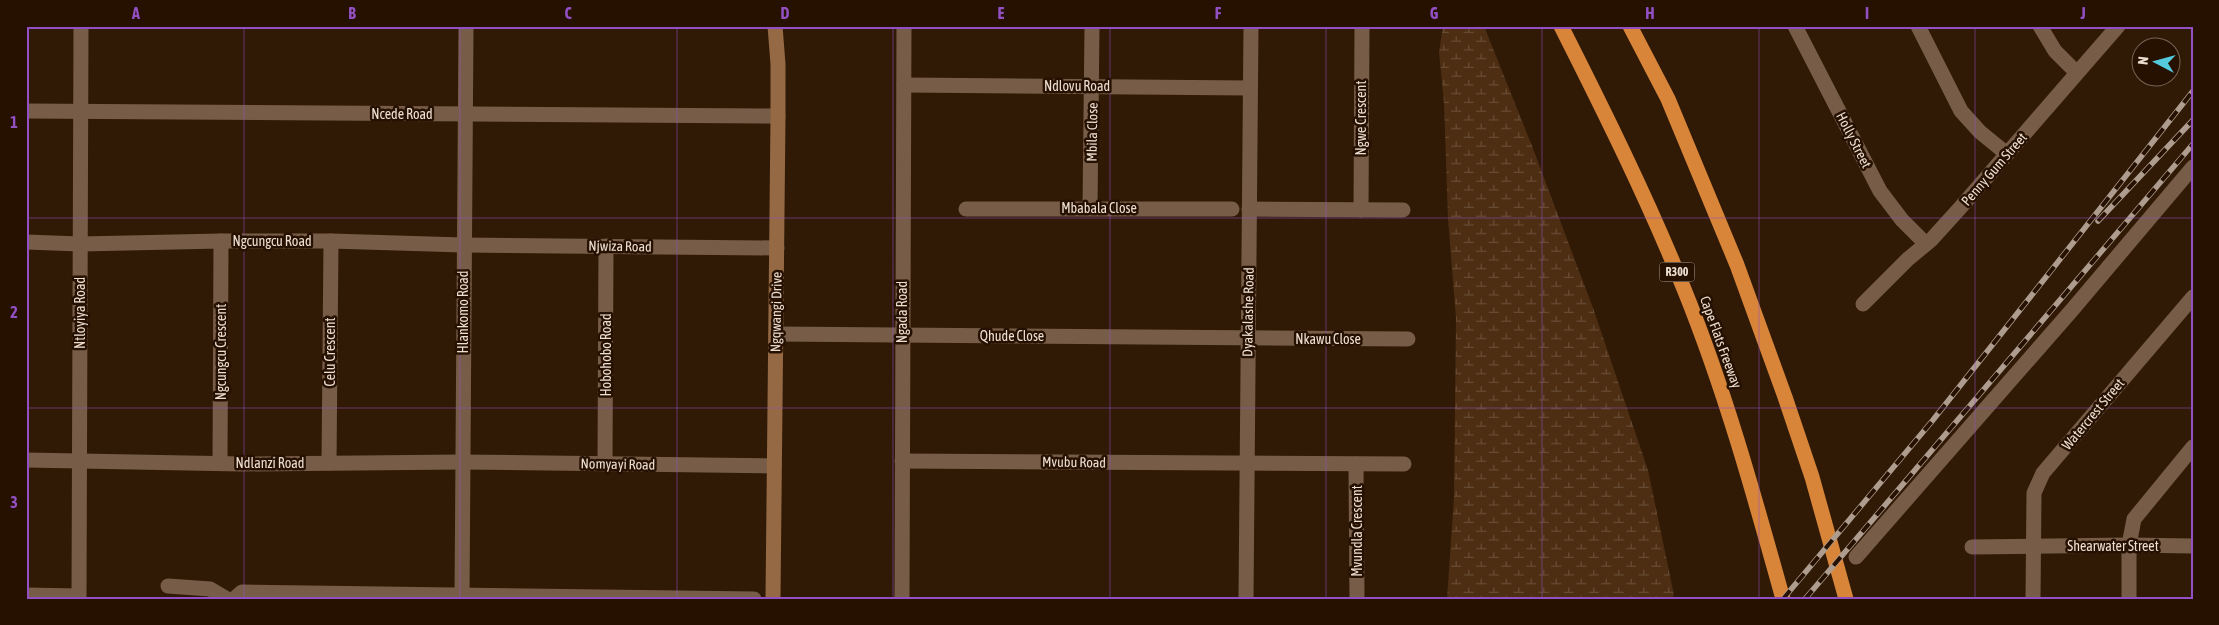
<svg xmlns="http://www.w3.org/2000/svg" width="2219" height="625" font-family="'Asap Condensed',sans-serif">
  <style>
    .wetland { fill: url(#wetland-marsh) }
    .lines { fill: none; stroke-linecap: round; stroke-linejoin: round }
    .street { stroke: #775d48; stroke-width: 15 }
    .secondary { stroke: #946944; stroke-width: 15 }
    .highway { stroke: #d88539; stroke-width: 15 }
    .rail-casing { stroke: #ae9c8e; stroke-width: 5.5 }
    .rail { stroke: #261000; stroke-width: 4; stroke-dasharray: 11; stroke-linecap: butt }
    .grid { fill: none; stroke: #9250c3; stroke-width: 1; stroke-opacity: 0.55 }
    .labels { text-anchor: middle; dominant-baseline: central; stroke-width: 5; stroke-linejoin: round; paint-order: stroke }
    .shield { fill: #261000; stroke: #b1a093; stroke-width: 1 }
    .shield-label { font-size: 12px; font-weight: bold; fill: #edded2 }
    .street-label { font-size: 14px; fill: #edded2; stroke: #261000 }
    .neatline { fill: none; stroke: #9250c3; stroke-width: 2 }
    .grid-label { font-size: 16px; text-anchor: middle; font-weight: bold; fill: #9250c3 }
  </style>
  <defs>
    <pattern id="wetland-marsh" width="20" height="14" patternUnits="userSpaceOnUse" patternTransform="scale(1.25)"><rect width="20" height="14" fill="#4d2e13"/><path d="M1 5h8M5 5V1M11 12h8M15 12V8" fill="none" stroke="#674c34"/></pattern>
  </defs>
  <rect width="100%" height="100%" fill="#301a06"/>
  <polygon class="wetland" points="1443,26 1484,26 1532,146 1593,308 1648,470 1674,595 1671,599 1447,599 1454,497 1456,318 1448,218 1444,103 1439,52"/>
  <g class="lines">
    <g class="street">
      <polyline points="1795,26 1880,191 1902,220 1926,244"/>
      <polyline points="1918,26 1961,111 1980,132 2007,154"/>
      <polyline points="2040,26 2055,51 2077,73"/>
      <polyline points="904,85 1250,88"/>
      <polyline points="26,111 778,116"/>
      <polyline points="1090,208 1092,26"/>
      <polyline points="966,209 1232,209"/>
      <polyline points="1249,209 1403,210"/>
      <polyline points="1361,210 1362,26"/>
      <polyline points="26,242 80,244 221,241 331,241 463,245 777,248"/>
      <polyline points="1863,304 1908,259 1931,240 1960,208 2118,26"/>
      <polyline points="776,334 1408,339"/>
      <polyline points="26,460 241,464 462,462 774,466"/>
      <polyline points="902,461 1404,464"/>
      <polyline points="220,463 221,241"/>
      <polyline points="329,463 331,241"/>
      <polyline points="605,464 606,246"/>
      <polyline points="1356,464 1357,599"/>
      <polyline points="1972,547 2129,545 2193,546"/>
      <polyline points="1856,557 2072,310 2193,167"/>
      <polyline points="168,586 210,589 227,599"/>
      <polyline points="26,595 78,596"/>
      <polyline points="79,599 81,26"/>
      <polyline points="234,599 242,592 754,599"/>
      <polyline points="462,599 466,26"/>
      <polyline points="902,599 904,26"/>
      <polyline points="1246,599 1251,26"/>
      <polyline points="2033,599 2034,493 2043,473 2193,297"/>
      <polyline points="2129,599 2129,545 2134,519 2193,447"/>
    </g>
    <polyline class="secondary" points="773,599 778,116 778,64 775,26"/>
    <g class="highway">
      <path d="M 1561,26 C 1605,113 1648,200 1684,289 C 1725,390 1754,495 1783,599"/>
      <polyline points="1630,26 1668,99 1737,265 1785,397 1812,477 1846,599"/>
    </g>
    <g class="rail-casing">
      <g id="rail">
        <polyline points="2098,221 2193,120"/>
        <polyline points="1783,599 1933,420 2193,91"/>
        <polyline points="1805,599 2193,144"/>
      </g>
    </g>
    <use href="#rail" class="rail"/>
  </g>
  <path class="grid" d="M 244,26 L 244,599M 460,26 L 460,599M 677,26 L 677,599M 893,26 L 893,599M 1110,26 L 1110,599M 1326,26 L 1326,599M 1542,26 L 1542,599M 1759,26 L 1759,599M 1975,26 L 1975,599M 26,218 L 2193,218M 26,408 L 2193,408"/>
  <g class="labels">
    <rect class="shield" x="1659.5" y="262.5" width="35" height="19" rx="4"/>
    <g class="shield-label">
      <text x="1677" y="272">R300</text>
    </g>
    <g class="street-label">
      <text x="1077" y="86">Ndlovu Road</text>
      <text x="402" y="114">Ncede Road</text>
      <text transform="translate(1361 118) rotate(-90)">Ngwe Crescent</text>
      <text transform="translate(1092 132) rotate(-89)">Mbila Close</text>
      <text transform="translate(1854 140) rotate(63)">Holly Street</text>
      <text transform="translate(1994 169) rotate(-49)">Penny Gum Street</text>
      <text x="1099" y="208">Mbabala Close</text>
      <text x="272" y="241">Ngcungcu Road</text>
      <text transform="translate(620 246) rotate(1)">Njwiza Road</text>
      <text transform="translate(463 312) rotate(-90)">Hlankomo Road</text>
      <text transform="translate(776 312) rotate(-89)">Ngqwangi Drive</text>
      <text transform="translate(902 312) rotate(-90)">Ngada Road</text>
      <text transform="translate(1248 312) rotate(-89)">Dyakalashe Road</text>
      <text transform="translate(80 313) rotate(-90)">Ntloyiya Road</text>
      <text x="1012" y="336">Qhude Close</text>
      <text x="1328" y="339">Nkawu Close</text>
      <text transform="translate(1721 342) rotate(70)">Cape Flats Freeway</text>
      <text transform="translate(221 352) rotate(-90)">Ngcungcu Crescent</text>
      <text transform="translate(330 352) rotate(-90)">Celu Crescent</text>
      <text transform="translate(606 355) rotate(-90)">Hobohobo Road</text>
      <text transform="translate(2093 414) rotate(-50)">Watercrest Street</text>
      <text transform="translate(1074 462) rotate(1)">Mvubu Road</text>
      <text x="270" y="463">Ndlanzi Road</text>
      <text transform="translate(618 464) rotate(1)">Nomyayi Road</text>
      <text transform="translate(1357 531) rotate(-90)">Mvundla Crescent</text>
      <text x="2113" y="546">Shearwater Street</text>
    </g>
  </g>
  <rect width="2219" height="625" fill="none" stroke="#261000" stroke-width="55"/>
  <g transform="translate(2156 62) rotate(276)"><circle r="24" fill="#261000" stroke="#766254"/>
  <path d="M0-4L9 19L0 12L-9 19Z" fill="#54cadd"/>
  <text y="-8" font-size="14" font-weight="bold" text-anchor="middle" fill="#edded2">N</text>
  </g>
  <rect x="28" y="28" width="2164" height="570" class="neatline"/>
  <g class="grid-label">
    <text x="136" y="19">A</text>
    <text x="352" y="19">B</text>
    <text x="568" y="19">C</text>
    <text x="785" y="19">D</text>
    <text x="1001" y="19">E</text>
    <text x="1218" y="19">F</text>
    <text x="1434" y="19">G</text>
    <text x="1650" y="19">H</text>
    <text x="1867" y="19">I</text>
    <text x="2083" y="19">J</text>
    <text x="14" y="128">1</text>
    <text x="14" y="318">2</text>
    <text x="14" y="508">3</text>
  </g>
</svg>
